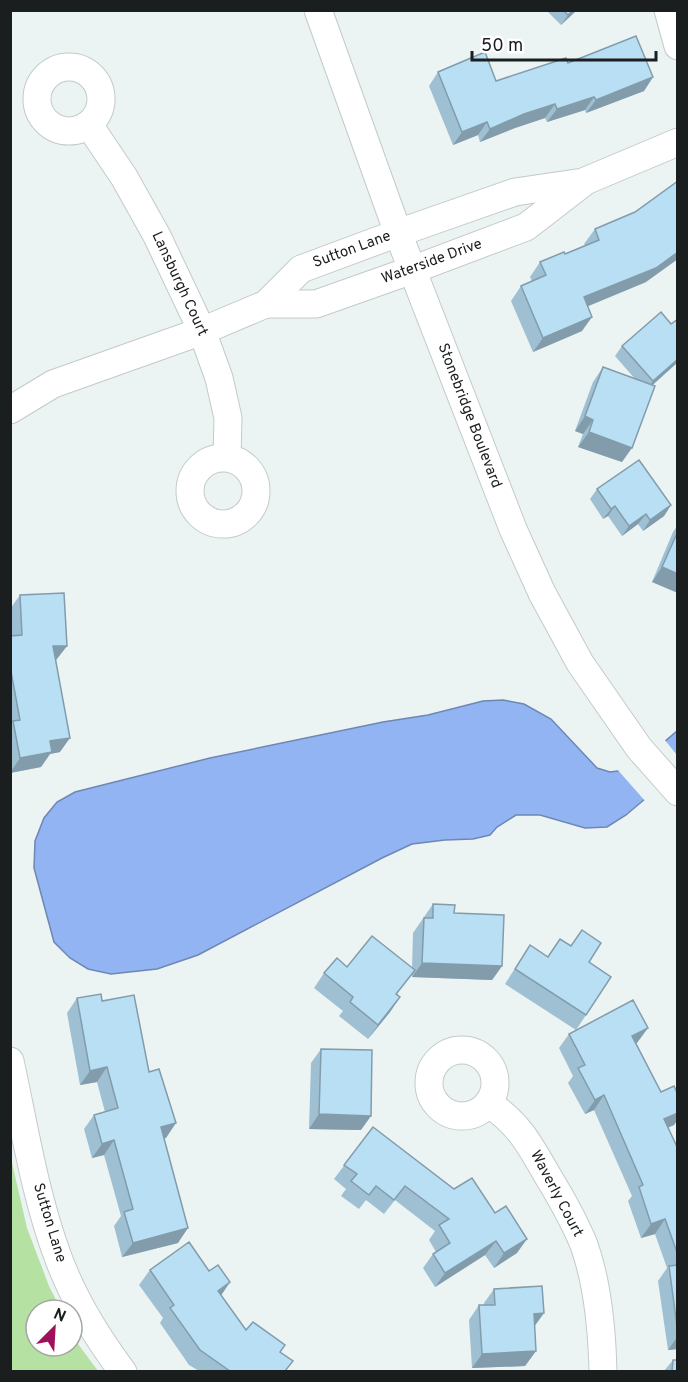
<svg xmlns="http://www.w3.org/2000/svg" width="688" height="1382" font-family="Overpass,sans-serif">
  <style>
    .green { fill: #b5e1a3 }
    .water { fill: #92b4f3; stroke: #6e87b3; stroke-width: 1.5 }
    .pier { fill: #ecf3f3 }
    .lines { fill: none; stroke-linecap: round; stroke-linejoin: round }
    .minor-casing { stroke: #c3caca; stroke-width: 29 }
    .minor { stroke: #fff; stroke-width: 27 }
    .wall { fill: #9fc0d2 }
    .shaded-wall { fill: #829cab }
    .building { fill: #b9dff4; stroke: #829cab; stroke-width: 1.5 }
    .labels { text-anchor: middle; dominant-baseline: central; stroke-width: 5; stroke-linejoin: round; paint-order: stroke }
    .street-label { font-size: 15px; fill: #1b1e1e; stroke: #fff }
  </style>
  <rect width="100%" height="100%" fill="#ecf3f3"/>
  <polygon class="green" points="10,1154 27,1228 49,1286 61,1310 36,1310 36,1346 72,1346 72,1332 78,1344 98,1371 11,1371"/>
  <polygon class="water" points="503,700 524,704 551,719 597,768 610,772 633,769 677,731 677,772 626,815 607,827 585,828 540,815 516,815 497,827 490,835 473,839 445,840 412,844 382,858 198,955 157,969 111,974 88,969 70,958 54,942 34,868 35,841 44,818 57,802 75,792 210,758 383,722 428,715 483,701"/>
  <polygon class="pier" points="664,739 677,755 678,776 646,802 616,768 632,766"/>
  <g class="lines">
    <g class="minor-casing">
      <g id="minor">
        <polyline points="318,10 398,233 513,529 542,593 580,663 639,748 678,792"/>
        <polyline points="668,10 678,46"/>
        <circle cx="69" cy="99" r="32"/>
        <polyline points="89,125 124,177 157,236 202,331 219,378 228,418 227,457"/>
        <polyline points="266,304 316,304 412,270 526,227 583,183"/>
        <polyline points="10,410 53,384 202,331 266,304 301,269 398,233 515,192 583,182 678,142"/>
        <circle cx="223" cy="491" r="33"/>
        <circle cx="462" cy="1083" r="33"/>
        <path d="M 10,1061 C 24,1125 35,1196 58,1257 C 73,1298 96,1336 123,1372"/>
        <path d="M 488,1103 C 518,1123 529,1143 546,1173 C 560,1196 574,1220 584,1245 C 598,1284 602,1330 603,1372"/>
      </g>
    </g>
    <use href="#minor" class="minor"/>
  </g>
  <g class="wall">
    <polygon points="546,10 577,10 561,25"/>
    <polygon points="568,63 653,77 644,91 586,113 585,110 547,122 545,118 515,128 480,142 478,135 453,145 429,86 438,72 496,81"/>
    <polygon points="595,229 646,282 588,306 582,331 533,352 511,301 521,286 532,281 530,277 540,262 565,254 585,245 584,244"/>
    <polygon points="678,319 678,362 652,385 622,462 578,447 583,434 575,431 593,382 603,367 636,380 615,356 622,346 671,324"/>
    <polygon points="597,489 671,505 664,516 643,531 638,524 622,536 608,516 603,519 590,499"/>
    <polygon points="678,525 678,593 652,582 673,532"/>
    <polygon points="20,595 67,646 56,660 60,752 50,754 41,767 10,773 10,636 11,636 10,609"/>
    <polygon points="433,904 502,966 492,980 412,977 412,974 397,994 400,997 390,1012 368,1039 339,1016 343,1011 314,988 324,973 347,967 412,968 413,933"/>
    <polygon points="560,939 589,962 586,1015 576,1030 505,984 530,945 547,957"/>
    <polygon points="77,998 102,1001 149,1072 166,1138 164,1138 178,1243 122,1257 114,1226 121,1216 104,1155 92,1158 84,1129 94,1115 105,1112 97,1082 80,1085 67,1013"/>
    <polygon points="569,1034 637,1043 636,1043 661,1092 678,1095 678,1119 674,1125 668,1127 678,1149 678,1349 668,1350 658,1281 667,1268 655,1234 641,1238 628,1201 632,1196 594,1110 585,1114 568,1083 573,1076 559,1048"/>
    <polygon points="321,1049 361,1130 309,1129 311,1063"/>
    <polygon points="373,1127 517,1253 494,1268 485,1255 435,1287 423,1268 433,1254 436,1252 429,1240 435,1231 395,1200 384,1214 366,1200 359,1209 341,1196 346,1189 334,1179"/>
    <polygon points="150,1270 209,1271 230,1282 221,1295 246,1330 280,1352 285,1371 199,1371 189,1365 160,1323 163,1318 139,1285"/>
    <polygon points="494,1289 544,1313 534,1327 536,1351 525,1366 472,1368 469,1320 479,1305 484,1305 484,1303"/>
    <polygon points="673,1360 678,1371 664,1371"/>
  </g>
  <g class="shaded-wall">
    <polygon points="573,10 577,10 561,25 568,15"/>
    <polygon points="653,77 644,91 586,113 596,100"/>
    <polygon points="594,97 585,110 547,122 557,109"/>
    <polygon points="555,104 545,118 515,128 480,142 490,129 524,114"/>
    <polygon points="487,122 478,135 453,145 462,132"/>
    <polygon points="678,252 678,259 646,282 574,312 584,297"/>
    <polygon points="592,317 582,331 533,352 543,338"/>
    <polygon points="678,359 678,362 646,391 653,381"/>
    <polygon points="585,416 593,420 583,434 575,431"/>
    <polygon points="589,432 632,448 622,462 578,447"/>
    <polygon points="671,505 664,516 643,531 650,520"/>
    <polygon points="615,506 608,516 603,519 611,509"/>
    <polygon points="646,514 638,524 622,536 629,526"/>
    <polygon points="662,567 678,574 678,593 652,582"/>
    <polygon points="53,646 67,646 56,660"/>
    <polygon points="70,738 60,752 50,754 41,767 10,773 20,758 50,741"/>
    <polygon points="422,963 502,966 492,980 412,977"/>
    <polygon points="400,997 390,1012 368,1039 378,1025"/>
    <polygon points="648,1028 637,1043 622,1051 632,1036"/>
    <polygon points="107,1067 97,1082 80,1085 90,1071"/>
    <polygon points="604,1095 594,1110 585,1114 595,1100"/>
    <polygon points="678,1113 678,1119 674,1125 654,1134 664,1119"/>
    <polygon points="319,1114 371,1116 361,1130 309,1129"/>
    <polygon points="176,1123 166,1138 150,1142 161,1127"/>
    <polygon points="114,1140 104,1155 92,1158 102,1144"/>
    <polygon points="665,1219 655,1234 641,1238 651,1224"/>
    <polygon points="188,1228 178,1243 122,1257 133,1243"/>
    <polygon points="527,1239 517,1253 494,1268 504,1253"/>
    <polygon points="496,1241 485,1255 435,1287 445,1273"/>
    <polygon points="230,1282 220,1297 218,1291"/>
    <polygon points="544,1313 533,1328 534,1314"/>
    <polygon points="678,1336 678,1349 668,1350"/>
    <polygon points="536,1351 525,1366 472,1368 482,1354"/>
  </g>
  <g class="building">
    <polygon points="563,10 573,10 568,15"/>
    <polygon points="636,36 653,77 596,100 594,97 557,109 555,104 524,114 490,129 487,122 462,132 438,72 485,52 496,81 566,58 568,63"/>
    <polygon points="678,181 678,252 656,268 584,297 592,317 543,338 521,286 546,275 540,262 564,252 565,254 599,240 595,229 635,212"/>
    <polygon points="661,312 671,324 678,319 678,359 653,381 622,346"/>
    <polygon points="603,367 655,386 632,448 589,432 593,420 585,416"/>
    <polygon points="639,460 671,505 650,520 646,514 629,526 615,506 611,509 597,489"/>
    <polygon points="678,531 678,574 662,567"/>
    <polygon points="64,593 67,646 53,646 70,738 50,741 52,752 20,758 13,721 20,720 10,666 10,636 22,635 20,595"/>
    <polygon points="433,904 455,905 454,913 504,915 502,966 422,963 424,918 433,918"/>
    <polygon points="582,930 601,943 589,962 611,977 586,1015 515,969 530,945 548,957 560,939 571,946"/>
    <polygon points="372,936 415,970 396,994 400,997 378,1025 350,1002 353,997 324,973 337,958 347,967"/>
    <polygon points="101,994 102,1001 134,995 149,1072 159,1069 176,1123 161,1127 188,1228 133,1243 124,1212 133,1209 114,1140 102,1144 94,1115 118,1108 107,1067 90,1071 77,998"/>
    <polygon points="633,1000 648,1028 632,1036 661,1092 674,1086 678,1095 678,1113 664,1119 678,1149 678,1255 665,1219 651,1224 639,1187 643,1185 604,1095 595,1100 578,1068 585,1065 569,1034"/>
    <polygon points="321,1049 372,1050 371,1116 319,1114"/>
    <polygon points="373,1127 454,1189 472,1178 495,1213 506,1206 527,1239 504,1253 496,1241 445,1273 433,1254 450,1243 439,1225 449,1219 405,1186 394,1200 376,1186 369,1195 351,1181 357,1174 344,1165"/>
    <polygon points="189,1242 209,1271 218,1265 230,1282 218,1291 246,1330 253,1322 285,1345 280,1352 293,1361 285,1371 230,1371 200,1350 170,1308 174,1305 150,1270"/>
    <polygon points="678,1265 678,1334 669,1266"/>
    <polygon points="542,1286 544,1313 534,1314 536,1351 482,1354 479,1305 495,1305 494,1289"/>
    <polygon points="673,1360 678,1360 678,1371 672,1371"/>
  </g>
  <g class="labels">
    <g class="street-label">
      <text transform="translate(352 250) rotate(-20)">Sutton Lane</text>
      <text transform="translate(432 262) rotate(-20)">Waterside Drive</text>
      <text transform="translate(179 284) rotate(65)">Lansburgh Court</text>
      <text transform="translate(469 416) rotate(69)">Stonebridge Boulevard</text>
      <text transform="translate(556 1194) rotate(62)">Waverly Court</text>
      <text transform="translate(49 1223) rotate(73)">Sutton Lane</text>
    </g>
  </g>
  <rect width="688" height="1382" fill="none" stroke="#1b1e1e" stroke-width="24"/>
  <g transform="translate(54 1328) rotate(24)"><circle r="28" fill="#ffffff" stroke="#a4a5a5" stroke-width="1.5"/>
  <path d="M0-4.5L10 22L0 15L-10 22Z" fill="#a0115b"/>
  <text y="-9" font-size="16" font-weight="bold" text-anchor="middle" fill="#1b1e1e">N</text>
  </g>
  <path d="M472 51v9h184v-9" fill="none" stroke="#1b1e1e" stroke-width="3"/>
  <text x="481" y="51" font-size="18" fill="#1b1e1e" stroke="#ffffff" stroke-width="4.5" paint-order="stroke">50 m</text>
</svg>
